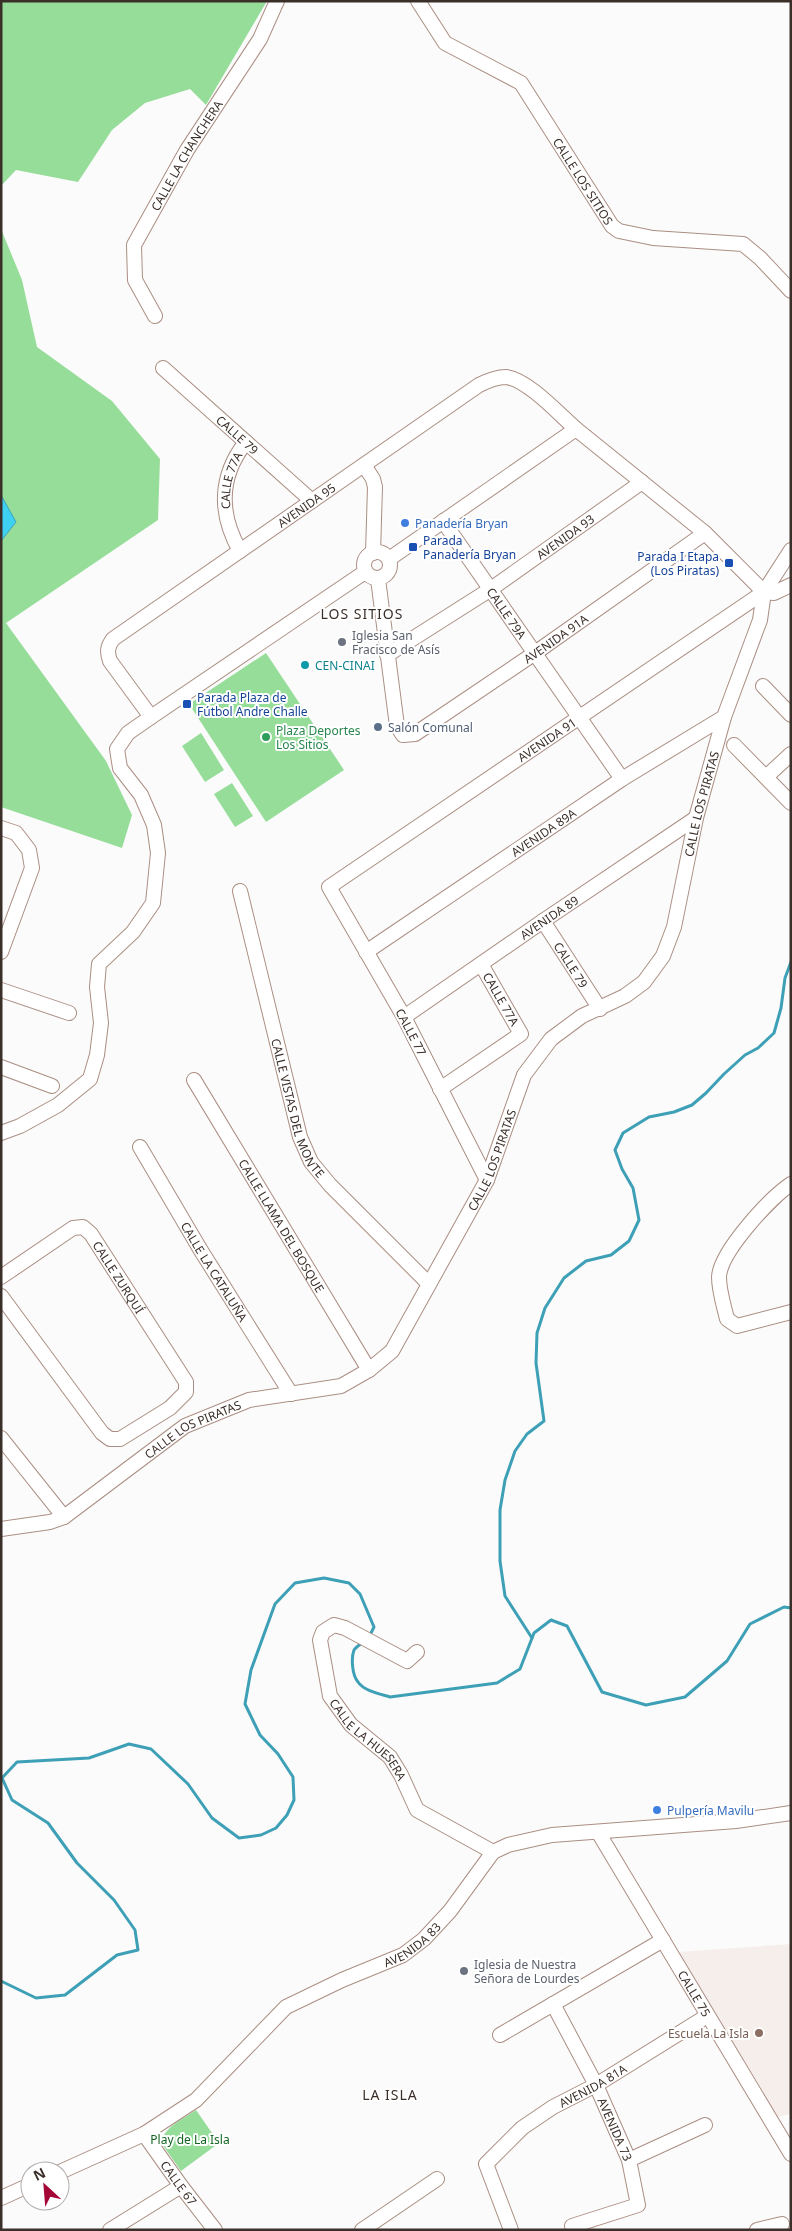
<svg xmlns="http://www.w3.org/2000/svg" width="792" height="2231" font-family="'Noto Sans',sans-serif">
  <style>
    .built { fill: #f6eeeb }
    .green { fill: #97dd9a }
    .water { fill: #3ed1f2; stroke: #3da0b6 }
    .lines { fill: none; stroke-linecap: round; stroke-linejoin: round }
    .stream { stroke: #3da0b6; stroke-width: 3 }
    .minor-casing { stroke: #ab8e83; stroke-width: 16 }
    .minor { stroke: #fff; stroke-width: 14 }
    .shop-dot { fill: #3f7fe0; stroke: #fff; stroke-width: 2 }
    .transit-dot { fill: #1a4fb4; stroke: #fff; stroke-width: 2 }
    .worship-dot { fill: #6b7280; stroke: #fff; stroke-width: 2 }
    .culture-dot { fill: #0f9aa8; stroke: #fff; stroke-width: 2 }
    .service-dot { fill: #5c6f8a; stroke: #fff; stroke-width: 2 }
    .leisure-dot { fill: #2e9e5b; stroke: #fff; stroke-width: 2 }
    .education-dot { fill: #8d6e63; stroke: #fff; stroke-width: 2 }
    .labels { text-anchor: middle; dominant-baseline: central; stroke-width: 4; stroke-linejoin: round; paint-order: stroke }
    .street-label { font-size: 12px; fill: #3b2f2a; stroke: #fff }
    .shop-label { font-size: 12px; fill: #366cbe; stroke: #fff; text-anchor: start }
    .transit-label { font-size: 12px; fill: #164399; stroke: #fff; text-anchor: start }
    .worship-label { font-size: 12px; fill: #5b616d; stroke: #fff; text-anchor: start }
    .culture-label { font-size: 12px; fill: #0d838f; stroke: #fff; text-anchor: start }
    .service-label { font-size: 12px; fill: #4e5e75; stroke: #fff; text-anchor: start }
    .leisure-label { font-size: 12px; fill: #27864d; stroke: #fff; text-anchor: start }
    .education-label { font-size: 12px; fill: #785e54; stroke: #fff; text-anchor: end }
    .park-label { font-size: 12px; fill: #136421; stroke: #fff }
    .neighbourhood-label { font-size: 14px; letter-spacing: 1px; fill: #3b2f2a; stroke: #fff }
  </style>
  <rect width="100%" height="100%" fill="#fbfbfb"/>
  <polygon class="built" points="791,1944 791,2114 778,2117 679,1952"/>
  <g class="green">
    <polygon points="1,1 267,1 206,105 190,89 145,103 112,130 78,182 16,170 1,186"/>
    <polygon points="1,229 22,280 37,347 112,401 160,459 158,520 6,623 106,761 132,815 122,848 1,807 1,541 16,522 1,495"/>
    <polygon points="266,653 344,770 266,822 189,704"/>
    <polygon points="201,733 224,770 205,782 182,746"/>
    <polygon points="232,783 253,816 235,827 214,794"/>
    <path d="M 196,2110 L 219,2143 L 181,2171 L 162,2144 C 161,2128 185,2118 196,2110 Z"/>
  </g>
  <polygon class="water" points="1,495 16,522 1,541"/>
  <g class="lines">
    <g class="stream">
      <polyline points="532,1638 505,1596 500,1561 500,1510 505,1480 515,1451 527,1434 544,1421 536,1363 537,1333 545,1308 564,1278 586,1261 611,1255 629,1241 639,1220 633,1188 622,1169 615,1150 623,1133 649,1117 674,1112 692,1105 706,1093 724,1074 745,1055 758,1048 774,1033 781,1008 785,978 791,962"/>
      <path d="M 363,1642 C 361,1644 356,1647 354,1650 C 351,1658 352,1675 358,1682 C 364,1691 380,1694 390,1697 L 497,1683 L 520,1669 L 534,1633 L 551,1620 L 567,1626 L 602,1692 L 646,1705 L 685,1697 L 727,1661 L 750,1624 L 784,1607 L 791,1608"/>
      <polyline points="1,1981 36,1998 65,1995 117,1955 138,1950 135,1930 114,1900 77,1863 48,1823 12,1800 2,1778 17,1762 89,1758 129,1744 151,1749 188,1784 212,1818 239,1838 261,1835 276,1828 287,1815 294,1800 293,1777 278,1754 260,1735 245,1704 251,1670 275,1604 295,1583 324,1578 349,1583 360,1594 374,1627 369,1637"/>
    </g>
    <g class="minor-casing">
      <g id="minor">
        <path id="s1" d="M 418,1 L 445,43 L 521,83 L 612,226 L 619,231 L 653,238 L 743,244 L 760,258 L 791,291"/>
        <path id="s2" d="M 155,316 L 135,280 L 134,245 L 187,150 L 260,39 L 277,1"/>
        <path id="s3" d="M 163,368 L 312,501"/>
        <polyline points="364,465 373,479 375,487 373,553"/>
        <path id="s4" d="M 443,521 L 622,779"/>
        <path id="s5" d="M 240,551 C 219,514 219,476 246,442"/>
        <circle cx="377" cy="565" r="13"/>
        <polyline points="389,559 576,429 705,533 764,592 774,593 791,585"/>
        <path id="s6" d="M 378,579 L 397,726 L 403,735 L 415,734 L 535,653 L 705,533"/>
        <path id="s7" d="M 387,655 L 491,589 L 642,482"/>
        <polyline points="763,686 791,715"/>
        <path id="s8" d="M 151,717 L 110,661 C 107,652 107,647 113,639 L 479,385 C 487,381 496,377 506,377 C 527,379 559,414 576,429"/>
        <polyline points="734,745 791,803"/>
        <polyline points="767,776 791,754"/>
        <polyline points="1,828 16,833 29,850 32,868 1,952"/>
        <path id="s9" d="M 240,891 L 300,1137 L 311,1162 L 330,1185 L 429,1284"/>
        <path id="s10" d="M 543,921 L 600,1009"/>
        <path id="s11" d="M 366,952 L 622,779 L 724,717"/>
        <polyline points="1,990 69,1013"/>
        <path id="s12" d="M 404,1017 L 543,921 L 696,818"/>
        <polyline points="1,1067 52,1086"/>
        <path id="s13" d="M 194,1080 L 369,1370"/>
        <polyline points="440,1089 521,1034 481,964"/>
        <polyline points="1,1133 20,1126 58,1105 90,1079 97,1055 101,1023 97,987 99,964 133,932 153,903 158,853 154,825 141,795 120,768 117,749 128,733 151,717 365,572"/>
        <path id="s14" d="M 140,1147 L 200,1249 L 291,1394"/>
        <path id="s15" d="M 487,1180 L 404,1017 L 329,887 L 764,592 L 791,550"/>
        <path d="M 791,1184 C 770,1198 720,1252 719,1277 C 719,1291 724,1306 727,1319 L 737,1326 L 791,1312"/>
        <path id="s16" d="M 1,1277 L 73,1228 L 83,1227 L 91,1234 L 186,1382 L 186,1392 L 170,1408 L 120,1439 L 110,1439 L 102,1433 L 1,1296"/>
        <polyline points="1,1438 64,1517"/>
        <path id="s17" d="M 1,1529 L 50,1522 L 64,1517 L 185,1426 L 249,1400 L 341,1386 L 369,1370 L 392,1351 L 487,1180 L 524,1075 L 551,1039 L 582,1016 L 625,996 L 644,982 L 663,956 L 674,927 L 696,818 L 724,717 L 760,620 L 764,592"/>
        <path id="s18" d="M 417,1652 L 407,1661 L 345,1628 L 334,1625 L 323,1632 L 320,1640 L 330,1696 L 351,1725 L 390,1757 L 401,1775 L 417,1810 L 493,1852"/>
        <path id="s19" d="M 598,1832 L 791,2154"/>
        <path id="s20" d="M 553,2004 L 596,2085 L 629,2160 L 638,2205 L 572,2226 L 573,2230"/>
        <polyline points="500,2035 663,1940"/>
        <path id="s21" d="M 144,2134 L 181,2186 L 215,2230"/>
        <polyline points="629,2160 705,2125"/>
        <path id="s22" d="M 60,2172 L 144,2134 L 196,2100 L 286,2007 L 342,1980 L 403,1955 L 424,1939 L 450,1911 L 493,1852 L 508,1845 L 552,1835 L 736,1821 L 791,1813"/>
        <polyline points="1,2198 30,2185"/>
        <polyline points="110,2230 181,2186"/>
        <polyline points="362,2230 437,2179"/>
        <path id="s23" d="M 511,2230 L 486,2164 L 522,2128 L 553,2107 L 596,2085 L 707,2016"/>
        <polyline points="757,2230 782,2224"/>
      </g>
    </g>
    <use href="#minor" class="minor"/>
  </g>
  <g class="shop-dot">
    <circle cx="405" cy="523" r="5"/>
    <circle cx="657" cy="1810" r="5"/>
  </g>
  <g class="transit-dot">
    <rect x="408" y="542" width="10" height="10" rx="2.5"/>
    <rect x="724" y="558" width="10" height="10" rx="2.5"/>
    <rect x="182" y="699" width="10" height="10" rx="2.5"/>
  </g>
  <g class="worship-dot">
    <circle cx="342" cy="642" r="5"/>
    <circle cx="464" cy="1971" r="5"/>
  </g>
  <circle class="culture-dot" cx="305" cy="665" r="5"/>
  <circle class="service-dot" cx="378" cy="727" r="5"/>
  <circle class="leisure-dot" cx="266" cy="737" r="5"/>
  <circle class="education-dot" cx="759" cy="2033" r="5"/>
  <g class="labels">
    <g class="street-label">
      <text stroke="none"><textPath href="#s2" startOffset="180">CALLE LA CHANCHERA</textPath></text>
      <text stroke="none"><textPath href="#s1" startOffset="252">CALLE LOS SITIOS</textPath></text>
      <text stroke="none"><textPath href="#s3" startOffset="100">CALLE 79</textPath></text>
      <text stroke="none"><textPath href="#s5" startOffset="74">CALLE 77A</textPath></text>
      <text stroke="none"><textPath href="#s8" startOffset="328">AVENIDA 95</textPath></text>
      <text stroke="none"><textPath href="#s7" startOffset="214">AVENIDA 93</textPath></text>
      <text stroke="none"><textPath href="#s4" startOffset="112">CALLE 79A</textPath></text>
      <text stroke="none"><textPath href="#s6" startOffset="341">AVENIDA 91A</textPath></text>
      <text stroke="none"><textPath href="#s15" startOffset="596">AVENIDA 91</textPath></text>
      <text stroke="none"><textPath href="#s17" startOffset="1091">CALLE LOS PIRATAS</textPath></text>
      <text stroke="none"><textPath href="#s11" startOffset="214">AVENIDA 89A</textPath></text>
      <text stroke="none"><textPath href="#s12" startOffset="176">AVENIDA 89</textPath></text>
      <text stroke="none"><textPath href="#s10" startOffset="52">CALLE 79</textPath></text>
      <text transform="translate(501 999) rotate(60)">CALLE 77A</text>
      <text transform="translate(411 1032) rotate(62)">CALLE 77</text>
      <text stroke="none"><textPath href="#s9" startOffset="225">CALLE VISTAS DEL MONTE</textPath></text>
      <text stroke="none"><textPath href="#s17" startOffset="656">CALLE LOS PIRATAS</textPath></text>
      <text stroke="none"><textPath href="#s13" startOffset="170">CALLE LLAMA DEL BOSQUE</textPath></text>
      <text stroke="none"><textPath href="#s14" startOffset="145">CALLE LA CATALUÑA</textPath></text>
      <text stroke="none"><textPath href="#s16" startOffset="159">CALLE ZURQUÍ</textPath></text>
      <text stroke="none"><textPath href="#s17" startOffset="221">CALLE LOS PIRATAS</textPath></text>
      <text stroke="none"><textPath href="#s18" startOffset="232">CALLE LA HUESERA</textPath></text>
      <text stroke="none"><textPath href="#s22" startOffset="425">AVENIDA 83</textPath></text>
      <text stroke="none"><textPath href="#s19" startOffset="188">CALLE 75</textPath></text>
      <text stroke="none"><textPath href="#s23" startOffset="204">AVENIDA 81A</textPath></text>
      <text stroke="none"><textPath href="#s20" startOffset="140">AVENIDA 73</textPath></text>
      <text stroke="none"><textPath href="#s21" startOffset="60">CALLE 67</textPath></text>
    </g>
    <g class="shop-label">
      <text x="415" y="523">Panadería Bryan</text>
      <text x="667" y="1810">Pulpería Mavilu</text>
    </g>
    <g class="transit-label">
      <text x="423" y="540">Parada<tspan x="423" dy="14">Panadería Bryan</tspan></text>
      <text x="719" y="556" text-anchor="end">Parada I Etapa<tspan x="719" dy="14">(Los Piratas)</tspan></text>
      <text x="197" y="697">Parada Plaza de<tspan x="197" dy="14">Fútbol Andre Challe</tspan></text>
    </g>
    <g class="worship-label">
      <text x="352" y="635">Iglesia San<tspan x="352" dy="14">Fracisco de Asís</tspan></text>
      <text x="474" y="1964">Iglesia de Nuestra<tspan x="474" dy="14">Señora de Lourdes</tspan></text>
    </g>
    <g class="culture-label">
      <text x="315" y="665">CEN-CINAI</text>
    </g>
    <g class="service-label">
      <text x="388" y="727">Salón Comunal</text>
    </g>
    <g class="leisure-label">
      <text x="276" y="730">Plaza Deportes<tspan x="276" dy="14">Los Sitios</tspan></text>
    </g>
    <g class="education-label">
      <text x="749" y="2033">Escuela La Isla</text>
    </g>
    <g class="park-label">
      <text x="190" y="2139">Play de La Isla</text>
    </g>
    <g class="neighbourhood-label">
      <text x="362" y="613">LOS SITIOS</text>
      <text x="390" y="2094">LA ISLA</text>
    </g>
  </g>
  <rect width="792" height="2231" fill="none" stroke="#3b2f2a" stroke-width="5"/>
  <g transform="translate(45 2186) rotate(334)"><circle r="24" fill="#ffffff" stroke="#b1acaa"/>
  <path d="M0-4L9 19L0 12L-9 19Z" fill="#a30637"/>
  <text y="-8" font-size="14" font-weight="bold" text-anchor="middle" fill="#3b2f2a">N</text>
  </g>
</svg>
